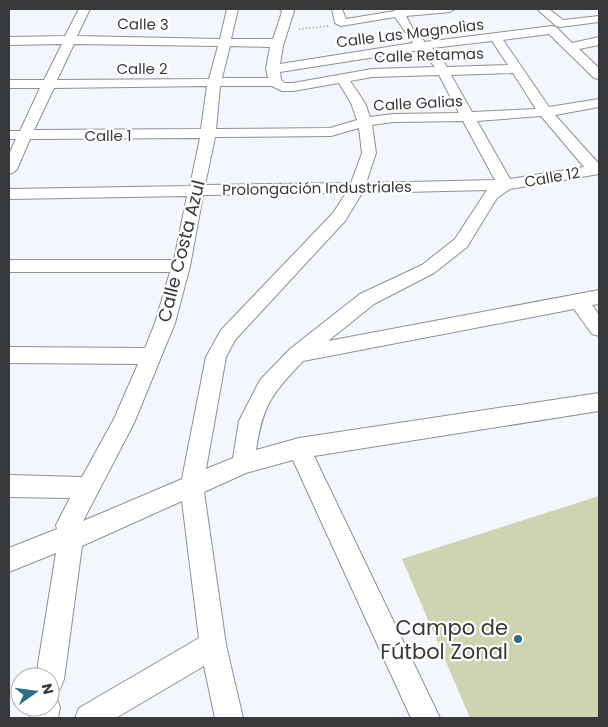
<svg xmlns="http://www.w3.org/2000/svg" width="608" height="727" font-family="Poppins,sans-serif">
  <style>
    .green { fill: #ced4b0 }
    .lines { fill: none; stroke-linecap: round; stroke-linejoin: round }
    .minor-casing { stroke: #8d9095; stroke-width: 2 }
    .path { stroke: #9ea0a4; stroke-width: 2; stroke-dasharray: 1 2.5; stroke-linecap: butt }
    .minor { fill: #fff; fill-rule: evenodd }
    .poi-dot { fill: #2e6f82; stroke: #fff; stroke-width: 2 }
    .labels { text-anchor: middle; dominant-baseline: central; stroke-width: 4.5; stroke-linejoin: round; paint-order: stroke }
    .far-street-label { font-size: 15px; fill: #38393b; stroke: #fff }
    .street-label { font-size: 18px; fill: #38393b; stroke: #fff }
    .near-poi-label { font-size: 21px; fill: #38393b; stroke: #fff; text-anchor: end }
  </style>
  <rect width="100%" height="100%" fill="#f3f6fc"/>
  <polygon class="green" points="599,496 599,718 470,718 402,559"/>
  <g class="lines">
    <g class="minor-casing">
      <g id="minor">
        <path d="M 79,9 L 90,9 L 77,36 L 220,39 L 227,9 L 238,9 L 231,39 L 273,39 L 282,12 L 280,9 L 292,9 L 294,11 L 283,46 L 280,64 L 413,43 L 395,17 L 341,26 L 335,23 L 332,9 L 342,9 L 346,19 L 395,11 L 395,9 L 455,9 L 450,12 L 406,16 L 413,29 L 425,42 L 552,26 L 556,27 L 572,43 L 599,37 L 599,45 L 579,49 L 599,68 L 599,79 L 594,78 L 549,34 L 503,40 L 549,107 L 599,99 L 599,107 L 555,115 L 599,164 L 599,174 L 510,189 L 497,198 L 467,247 L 434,273 L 374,304 L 328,341 L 599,290 L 599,304 L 592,305 L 599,315 L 599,336 L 592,334 L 574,309 L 303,361 C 272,394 263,404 256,450 L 299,438 L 599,393 L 599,411 L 314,456 L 440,718 L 411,718 L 293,460 L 246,473 L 204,492 L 226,645 L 243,718 L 215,718 L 204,666 L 116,718 L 75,718 L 79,708 L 199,638 L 182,501 L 82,546 L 64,679 L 60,689 L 50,693 L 50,677 L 36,677 L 56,553 L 9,572 L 9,548 L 57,529 L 56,525 L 70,498 L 9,497 L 9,475 L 82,477 L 114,419 L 138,364 L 9,363 L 9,347 L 145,348 L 155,323 L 170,272 L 9,272 L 9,260 L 174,260 L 187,196 L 9,199 L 9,189 L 190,186 L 200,138 L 30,139 L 17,169 L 14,172 L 9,174 L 9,154 L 16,139 L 9,139 L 9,131 L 20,131 L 40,88 L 9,88 L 9,80 L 44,80 L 62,44 L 9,45 L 9,37 L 65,36 ZM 492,41 L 508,65 L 447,67 L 441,57 L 432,48 ZM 74,44 L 218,46 L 209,79 L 57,80 ZM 230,46 L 270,47 L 266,69 L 268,78 L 222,78 ZM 420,50 L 435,67 L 372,69 L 293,83 L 285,83 L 281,80 L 280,72 ZM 513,73 L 536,109 L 472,112 L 451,75 ZM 439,75 L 459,113 L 393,114 L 370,117 L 365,103 L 350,81 L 372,77 ZM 339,83 L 351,103 L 357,120 L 330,128 L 216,129 L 220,86 L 272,86 L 282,91 L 293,91 ZM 207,86 L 201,129 L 34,130 L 54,88 ZM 541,116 L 584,167 L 510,179 L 477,121 ZM 463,121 L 495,180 L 366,183 L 376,153 L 372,125 L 393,122 ZM 359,128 L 362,153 L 351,183 L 205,185 L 215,137 L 331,136 ZM 487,190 L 455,239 L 422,265 L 360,294 L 290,349 L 260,380 L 239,421 L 233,458 L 206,469 L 226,357 L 235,340 L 345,221 L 362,193 ZM 346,193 L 333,213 L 221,330 L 206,357 L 182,479 L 83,521 L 134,423 L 175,323 L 190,266 L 203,195 Z"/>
        <polygon points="537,9 549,9 563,20 599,16 599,22 560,27 556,26"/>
        <polygon points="50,694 56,697 60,707 58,718 30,718 32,707 50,707"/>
      </g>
    </g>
    <polyline class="path" points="299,29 328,26"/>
    <use href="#minor" class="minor"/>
  </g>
  <circle class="poi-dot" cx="518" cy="639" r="5"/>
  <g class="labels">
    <g class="far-street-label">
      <text transform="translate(143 24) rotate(1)">Calle 3</text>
      <text transform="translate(410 33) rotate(-7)">Calle Las Magnolias</text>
      <text transform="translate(429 55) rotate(-2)">Calle Retamas</text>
      <text x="142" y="68">Calle 2</text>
      <text transform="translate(418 103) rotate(-3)">Calle Galias</text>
      <text x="108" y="135">Calle 1</text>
      <text transform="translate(552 177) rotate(-10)">Calle 12</text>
      <text transform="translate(317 188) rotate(-1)">Prolongación Industriales</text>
    </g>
    <g class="street-label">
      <text transform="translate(181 251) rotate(-76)">Calle Costa Azul</text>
    </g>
    <g class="near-poi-label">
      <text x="508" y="627">Campo de<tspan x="508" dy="24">Fútbol Zonal</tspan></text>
    </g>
  </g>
  <rect width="608" height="727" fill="none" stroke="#38393b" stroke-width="20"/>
  <g transform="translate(35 692) rotate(76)"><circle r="24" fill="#ffffff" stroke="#afb0b1"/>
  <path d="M0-4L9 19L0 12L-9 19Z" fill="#2e6f82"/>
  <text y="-8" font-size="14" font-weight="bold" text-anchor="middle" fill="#38393b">N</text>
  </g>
</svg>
